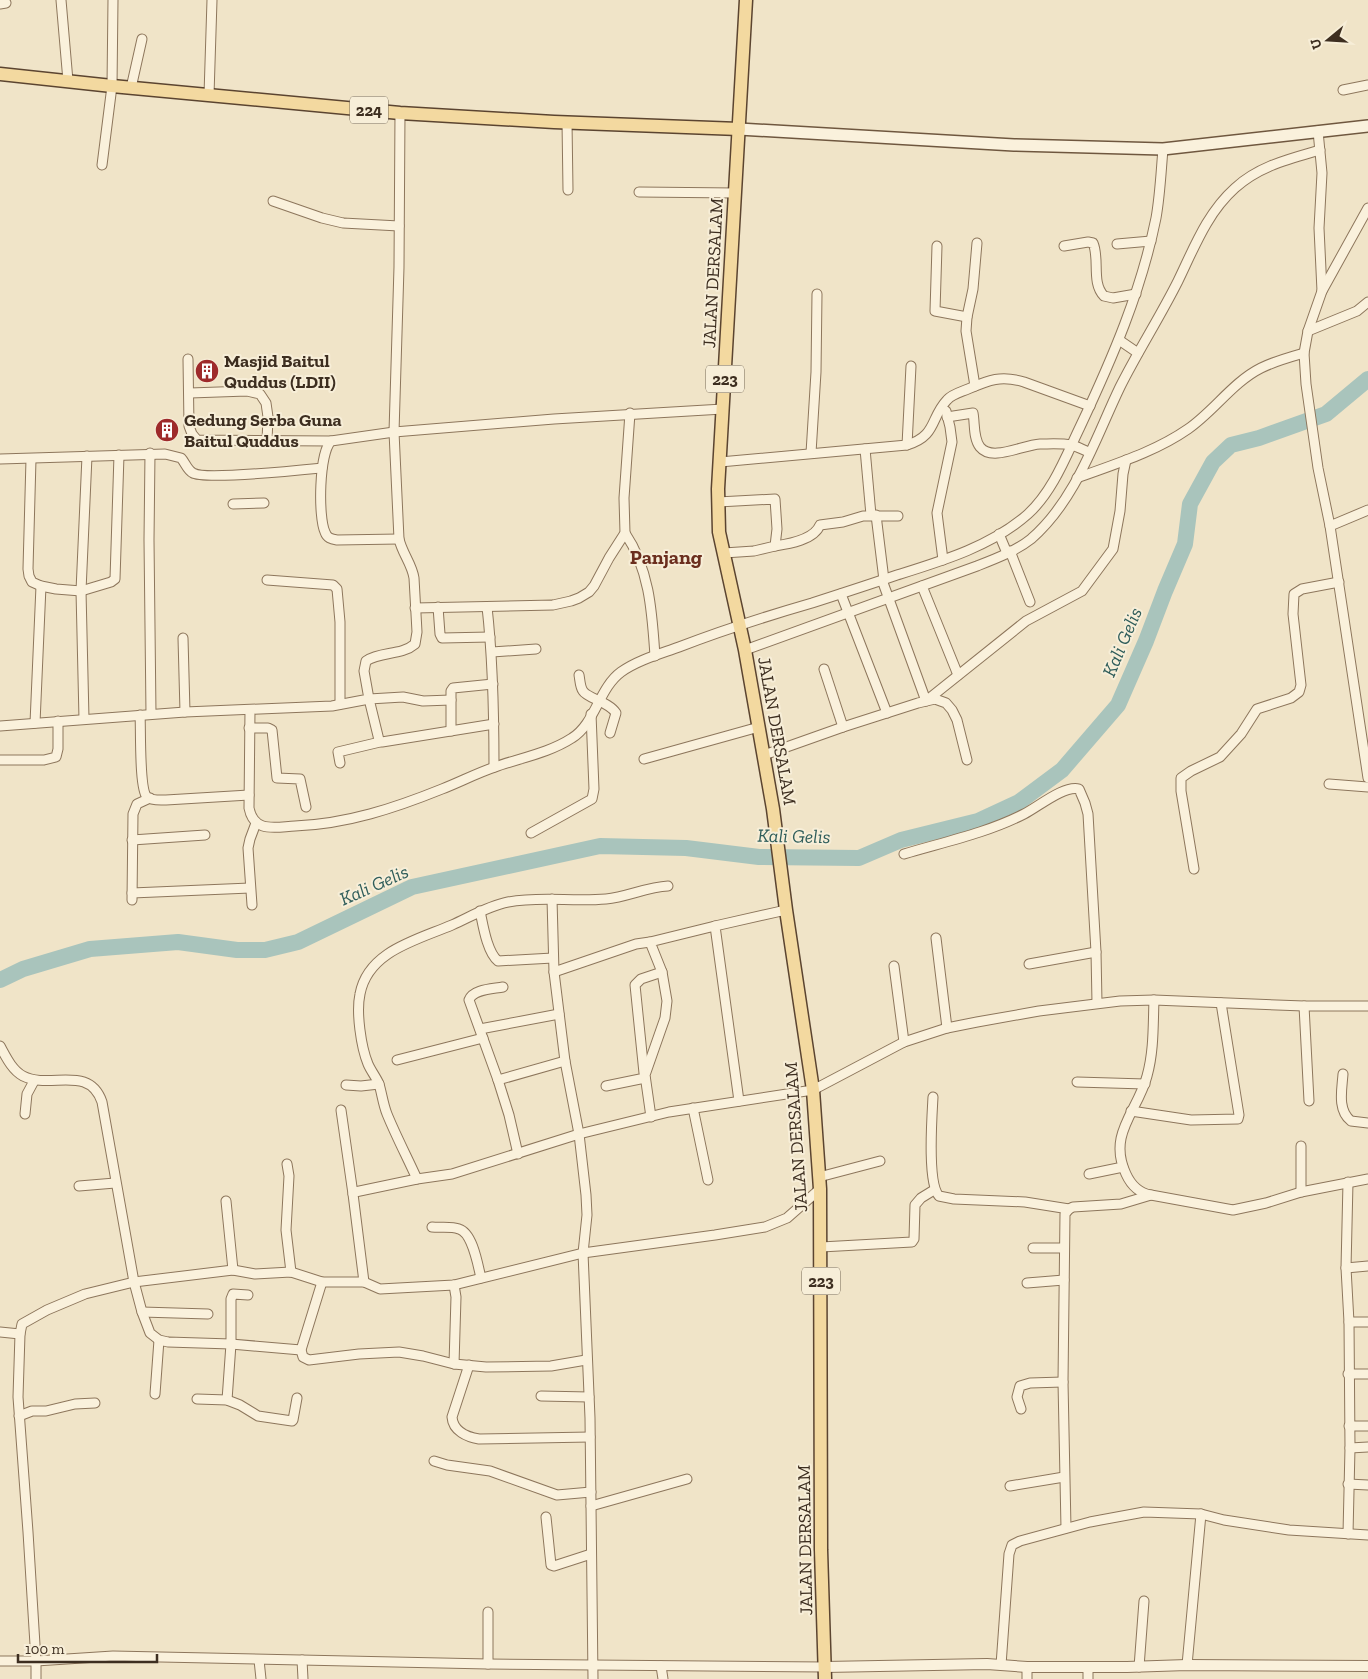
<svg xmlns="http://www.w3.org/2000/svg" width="1368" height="1679" font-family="'Zilla Slab',serif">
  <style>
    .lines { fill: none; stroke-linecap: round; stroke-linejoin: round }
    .river { stroke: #a9c4bc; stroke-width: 16 }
    .minor-casing { stroke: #8d765c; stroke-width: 11 }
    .tertiary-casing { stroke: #8d765c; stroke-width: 12 }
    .secondary-casing { stroke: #6f573f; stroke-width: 14 }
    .primary-casing { stroke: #5b4430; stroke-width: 15 }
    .minor { stroke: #faf1dc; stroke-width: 9 }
    .tertiary { stroke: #faf1dc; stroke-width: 10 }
    .secondary { stroke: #faf1dc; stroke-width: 11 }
    .primary { stroke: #f3d9a0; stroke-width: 12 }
    .labels { text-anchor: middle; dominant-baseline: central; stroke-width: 4; stroke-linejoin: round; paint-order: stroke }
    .shield { fill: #f7eed8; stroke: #756857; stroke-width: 1 }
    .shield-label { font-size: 16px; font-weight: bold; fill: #3d2e20 }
    .street-label { font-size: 18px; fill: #3d2e20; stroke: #f7eed8 }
    .poi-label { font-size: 18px; font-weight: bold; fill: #3d2e20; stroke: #f7eed8; text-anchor: start }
    .water-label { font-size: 19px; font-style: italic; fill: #2f5d5a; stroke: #f7eed8 }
    .quarter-label { font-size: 20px; font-weight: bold; fill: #6b2e1e; stroke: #f7eed8 }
  </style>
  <rect width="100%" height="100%" fill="#f0e4c8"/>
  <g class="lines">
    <polyline class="river" points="0,980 23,969 90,949 178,942 237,950 265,950 298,942 412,887 600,846 686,848 759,857 859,858 901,840 978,821 1019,802 1062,770 1118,705 1146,641 1165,591 1185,544 1190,504 1213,462 1231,445 1259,438 1326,414 1368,379"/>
    <g class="minor-casing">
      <g id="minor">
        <polyline points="61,0 68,81"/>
        <polyline points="0,4 6,3"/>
        <polyline points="131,88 142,39"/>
        <polyline points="1343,90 1368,85"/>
        <polyline points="209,95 212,0"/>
        <polyline points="567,122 568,190"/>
        <polyline points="1318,131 1322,173 1319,228 1322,291"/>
        <polyline points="102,165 112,86 113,0"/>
        <polyline points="639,192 735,193"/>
        <polyline points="273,201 322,218 343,223 399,226"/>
        <polyline points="1368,208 1322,291 1308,331 1304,353 1306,384 1318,468 1330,526 1368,778"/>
        <polyline points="1117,244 1151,241"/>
        <polyline points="937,246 935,311 967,317"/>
        <path d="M 1064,246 L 1088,242 L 1093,243 C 1100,259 1091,283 1104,296 L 1113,298 L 1136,294"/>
        <polyline points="1308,331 1357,311 1368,302"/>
        <polyline points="1119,340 1138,353"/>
        <polyline points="188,359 189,426 192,434 197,440 331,441"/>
        <polyline points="975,386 966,331 967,317 973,289 977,243"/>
        <polyline points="190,393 247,391 260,394 266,403 268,417 267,441"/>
        <path d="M 947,417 L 973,413 C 975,423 973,438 980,447 C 992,462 1022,445 1040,444 C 1049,444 1061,443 1071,445 C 1077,446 1083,450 1089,452"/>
        <polyline points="907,445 911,366"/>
        <polyline points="865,449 871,515"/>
        <polyline points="150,453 149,540 151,714"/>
        <polyline points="811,453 816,372 817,294"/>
        <path d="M 0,459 L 165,454 L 181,458 C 185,462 187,470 193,473 C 204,480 302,470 322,468"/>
        <polyline points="31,459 28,569 29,576 32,582 41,586 56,589 81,591 111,582 115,579 119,455"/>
        <path d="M 720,462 L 907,445 C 937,436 930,418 947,400 C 952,394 961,392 968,389 C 989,380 1001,375 1024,382 L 1090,406"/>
        <path d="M 1077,478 C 1115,464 1155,452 1188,429 C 1214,411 1233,382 1261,368 C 1275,361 1290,357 1304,353"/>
        <polyline points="718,502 775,499 777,529 775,546 754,551 724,553"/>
        <polyline points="233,504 264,503"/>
        <polyline points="876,515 884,580"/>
        <polyline points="1330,526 1368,510"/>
        <path d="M 625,533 C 650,570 652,613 655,656"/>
        <polyline points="999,534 1007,553"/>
        <path d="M 399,539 L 337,540 C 331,539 327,538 325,532 C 318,517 319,453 331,441 L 394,432 L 554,419 L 723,409"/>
        <path d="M 775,546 C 789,544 814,540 820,525 L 843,522 L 863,516 L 898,516"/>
        <polyline points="1010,551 1030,602"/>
        <polyline points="943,560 937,513 952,442 950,427 946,411"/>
        <polyline points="267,580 333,585 337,589 340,622 340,704"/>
        <polyline points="882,580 926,701 1026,621 1082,591 1113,549 1120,511 1123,474 1126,460"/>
        <polyline points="922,586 958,675"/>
        <polyline points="841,594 887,713"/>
        <polyline points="438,607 440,634 442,638 490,637"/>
        <path d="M 487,607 C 493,660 494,713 494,767"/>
        <polyline points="415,608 553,605 571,601 579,598 589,592 594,586 609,558 625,533 624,498 630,413"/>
        <polyline points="183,638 185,712"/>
        <path d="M 745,650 L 977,566 C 995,559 1016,551 1031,539 C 1076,500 1095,439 1120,387 C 1138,351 1160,317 1178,281 C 1194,248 1207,213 1235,188 C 1259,166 1289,159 1320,150"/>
        <polyline points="492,652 536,649"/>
        <polyline points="824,669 843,727"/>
        <path d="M 579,675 C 580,680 580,687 583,691 C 587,698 609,702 616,713 L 610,733"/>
        <polyline points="451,700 423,701 403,697 369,699 379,740 382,742 494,724"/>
        <path d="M 250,710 L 249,808 C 254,833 274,827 295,826 C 347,824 395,808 442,789 C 460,782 477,773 495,767 C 520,758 549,753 572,738 C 595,724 599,688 621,672 C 638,660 660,654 679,647 C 723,630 767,616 812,603 C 840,594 868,585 897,575 C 942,561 992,546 1028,514 C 1053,491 1066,456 1080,427 C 1112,359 1141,292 1156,218 C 1160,196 1161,172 1163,149"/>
        <path d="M 140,715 C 141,728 139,789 147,797 C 152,801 160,800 166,800 L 249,795"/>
        <polyline points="84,719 81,591 87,456"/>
        <polyline points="35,723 41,586"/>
        <path d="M 0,726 L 185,712 L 332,706 L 369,699 L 364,671 L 366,661 C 381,651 401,656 415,644 L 417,632 L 414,578 C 412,564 402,553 399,539 L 394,432 L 399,267 L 400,113"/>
        <polyline points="249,728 268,728 272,730 277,778 300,779 306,807"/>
        <polyline points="451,731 451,691 453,688 493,684"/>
        <polyline points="764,755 843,727 918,703 935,699 946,703 952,710 957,720 967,760"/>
        <polyline points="644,759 759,727"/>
        <polyline points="0,760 44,760 56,757 58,749 58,721"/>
        <polyline points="340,763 338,752 380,742"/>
        <polyline points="1329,784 1368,787"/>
        <polyline points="531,833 592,799 594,789 591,714"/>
        <polyline points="132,840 205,835"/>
        <path d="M 904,854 C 944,842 987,833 1024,814 C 1038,807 1064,785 1079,789 L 1085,803 L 1088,814 L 1096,952 L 1097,1003"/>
        <polyline points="1194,869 1181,791 1181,778 1191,771 1220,757 1241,734 1257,709 1291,698 1299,692 1301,685 1293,614 1294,594 1302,589 1339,582"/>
        <polyline points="132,893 250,888"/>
        <polyline points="552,899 554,972 565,1061 579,1134 586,1195 587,1215 583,1253 590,1418 593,1679"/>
        <polyline points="132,900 133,814 137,804 150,798"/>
        <polyline points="252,905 248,848 250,839 256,823"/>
        <path d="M 480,911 C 483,925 487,952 498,961 L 553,958"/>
        <polyline points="936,938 947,1028"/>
        <polyline points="1029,964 1096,952"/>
        <polyline points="894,966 904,1042"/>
        <polyline points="554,972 636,944 650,942"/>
        <path d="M 503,987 C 493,989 473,989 469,1000 L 498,1080 L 509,1115 L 518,1154"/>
        <path d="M 1154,1000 C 1153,1025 1154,1051 1147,1076 C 1138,1111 1107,1134 1126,1174 C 1131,1185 1139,1193 1151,1195 L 1233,1210 L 1266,1203 L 1301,1192 L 1368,1179"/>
        <polyline points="1304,1006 1309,1101"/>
        <polyline points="480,1029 559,1014"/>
        <path d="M 0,1046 C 6,1057 12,1070 23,1076 C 50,1090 89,1064 102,1102 L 134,1282 L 142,1312 L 150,1333 L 159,1340 L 168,1342 L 231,1344 L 301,1350"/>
        <polyline points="397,1060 483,1038"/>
        <polyline points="644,1073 635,985 641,979 662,972"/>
        <path d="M 1343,1074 C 1342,1089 1337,1110 1351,1121 L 1368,1123"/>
        <polyline points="498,1080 565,1061"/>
        <polyline points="1077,1082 1145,1084"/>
        <polyline points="346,1085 361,1086 379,1084"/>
        <polyline points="606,1086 645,1078"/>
        <path d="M 933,1097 C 932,1116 927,1183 939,1196 L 954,1199 L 1025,1202 L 1069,1209"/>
        <polyline points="739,1101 715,926 786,910"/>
        <polyline points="693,1108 708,1180"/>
        <polyline points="341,1110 353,1194"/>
        <polyline points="1131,1111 1191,1120 1238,1119 1239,1115 1221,1003"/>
        <polyline points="25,1114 27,1094 34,1081"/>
        <polyline points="651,1117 645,1075 665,1018 667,1001 662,972 650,942 715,926"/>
        <polyline points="287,1164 289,1176 286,1230 291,1272"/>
        <polyline points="1089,1174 1123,1167"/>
        <polyline points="819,1177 880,1161"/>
        <path d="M 417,1179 C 407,1157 396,1136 387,1114 C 383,1104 382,1094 379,1084 C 376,1077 371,1071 368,1064 C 361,1047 356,1012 360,994 C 368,951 417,940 452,925 C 470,917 488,906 508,902 C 540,896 573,902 606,899 C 627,897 647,887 668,886"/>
        <polyline points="79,1186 115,1183"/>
        <polyline points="1301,1192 1301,1146"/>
        <polyline points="226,1201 233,1270"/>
        <path d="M 432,1227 C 440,1228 451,1226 459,1229 C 473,1233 478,1266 481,1278"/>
        <polyline points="821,1247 912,1242 914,1239 915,1205 921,1198 934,1190"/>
        <polyline points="1033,1248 1064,1248"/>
        <polyline points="1346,1268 1368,1266"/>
        <polyline points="322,1282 301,1350 303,1357 309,1360 359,1354 399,1352 423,1356 454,1364 486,1367 551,1366 586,1360"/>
        <polyline points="364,1282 353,1194 355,1192 417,1179 452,1174 579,1134 669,1112 813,1090 904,1042 947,1028 977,1022 1039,1011 1120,1001 1154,1000 1304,1006 1368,1006"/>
        <polyline points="1027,1283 1064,1280"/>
        <polyline points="454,1285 456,1297 454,1364"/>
        <polyline points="142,1312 208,1314"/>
        <polyline points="1349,1322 1368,1322"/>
        <polyline points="0,1332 20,1334"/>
        <path d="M 469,1365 L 452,1417 C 453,1431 467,1437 479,1439 L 590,1437"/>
        <polyline points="1348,1374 1368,1374"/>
        <polyline points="155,1394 159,1340"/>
        <polyline points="541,1396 589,1397"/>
        <polyline points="197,1399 227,1400 240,1405 258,1416 292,1421 293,1420 297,1398"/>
        <polyline points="227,1400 231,1344 231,1299 233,1294 248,1295"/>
        <polyline points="1021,1409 1017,1397 1020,1386 1030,1383 1063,1382"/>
        <polyline points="19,1416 32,1411 46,1411 75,1404 95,1403"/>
        <polyline points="1349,1426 1368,1426"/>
        <polyline points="1350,1448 1368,1447"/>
        <polyline points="434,1461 447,1465 490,1471 557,1495 591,1492"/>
        <polyline points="1348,1484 1368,1485"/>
        <polyline points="1010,1486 1064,1477"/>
        <polyline points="591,1506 687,1479"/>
        <polyline points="546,1517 551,1565 554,1566 591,1554"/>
        <polyline points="1066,1528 1063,1382 1065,1214 1069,1209 1073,1207 1121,1204 1151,1195"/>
        <polyline points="1348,1534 1350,1448 1349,1322 1346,1268 1348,1182"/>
        <polyline points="259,1660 261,1679"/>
        <polyline points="302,1660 303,1679"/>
        <polyline points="0,1661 36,1661 113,1656 488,1664 825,1667"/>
        <polyline points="488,1664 488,1612"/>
        <polyline points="1001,1665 1009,1554 1012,1545 1020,1541 1090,1522 1144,1512 1201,1514 1224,1520 1289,1530 1368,1535"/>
        <polyline points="1187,1665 1201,1514"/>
        <polyline points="661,1666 663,1679"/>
        <polyline points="1139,1667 1144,1601"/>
        <polyline points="36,1679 36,1661 28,1532 18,1397 20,1334 22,1324 47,1310 85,1294 134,1282 233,1270 255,1274 291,1272 322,1282 364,1282 380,1289 454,1285 583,1253 715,1235 765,1227 787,1218 820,1189"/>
        <polyline points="1027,1679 1027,1667"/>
        <polyline points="1088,1679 1088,1667"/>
      </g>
    </g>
    <g class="tertiary-casing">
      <polyline id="tertiary" points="825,1667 987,1664 1027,1667 1127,1667 1187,1665 1368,1666"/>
    </g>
    <g class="secondary-casing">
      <polyline id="secondary" points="739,129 1014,145 1163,149 1368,126"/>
    </g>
    <g class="primary-casing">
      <g id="primary">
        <polyline points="746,0 718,489 719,532 745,650 773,809 786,910 813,1090 820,1189 821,1550 825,1679"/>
        <polyline points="0,74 112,86 400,113 554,122 739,129"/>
      </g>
    </g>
    <use href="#minor" class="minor"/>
    <use href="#tertiary" class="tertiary"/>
    <use href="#secondary" class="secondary"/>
    <use href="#primary" class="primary"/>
  </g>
  <defs>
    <g id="building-disc" transform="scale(1.25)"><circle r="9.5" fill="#9e2a2b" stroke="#f7eed8"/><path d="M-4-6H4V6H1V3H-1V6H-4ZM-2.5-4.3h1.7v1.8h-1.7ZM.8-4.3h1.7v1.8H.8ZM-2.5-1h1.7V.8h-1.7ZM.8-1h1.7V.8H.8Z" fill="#fff"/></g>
  </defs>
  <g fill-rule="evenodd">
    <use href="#building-disc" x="207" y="371"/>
    <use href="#building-disc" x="167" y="430"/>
  </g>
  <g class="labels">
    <g class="shield">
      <rect x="350" y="96.5" width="38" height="27" rx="4"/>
      <rect x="706" y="365.5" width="38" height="27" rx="4"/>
      <rect x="802" y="1267.5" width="38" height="27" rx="4"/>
    </g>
    <g class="shield-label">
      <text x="369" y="110">224</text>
      <text x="725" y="379">223</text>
      <text x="821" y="1281">223</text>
    </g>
    <g class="street-label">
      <text transform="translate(713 273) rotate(-87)">JALAN DERSALAM</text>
      <text transform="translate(777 731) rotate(80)">JALAN DERSALAM</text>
      <text transform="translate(796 1137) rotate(-94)">JALAN DERSALAM</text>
      <text transform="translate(805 1540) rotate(-91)">JALAN DERSALAM</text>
    </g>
    <g class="poi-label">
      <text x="224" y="361">Masjid Baitul<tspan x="224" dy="21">Quddus (LDII)</tspan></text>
      <text x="184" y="420">Gedung Serba Guna<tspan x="184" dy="21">Baitul Quddus</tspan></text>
    </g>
    <g class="water-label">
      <text transform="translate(1122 642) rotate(-67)">Kali Gelis</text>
      <text transform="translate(794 836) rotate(1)">Kali Gelis</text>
      <text transform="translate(374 885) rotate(-24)">Kali Gelis</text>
    </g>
    <g class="quarter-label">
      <text x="666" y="557">Panjang</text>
    </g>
  </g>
  <g transform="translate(1328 40) rotate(252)" stroke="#f7eed8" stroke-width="4" paint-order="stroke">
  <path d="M0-4L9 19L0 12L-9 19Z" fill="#3d2e20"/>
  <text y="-8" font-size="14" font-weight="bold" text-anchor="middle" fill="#3d2e20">U</text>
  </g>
  <path d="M18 1654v8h139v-8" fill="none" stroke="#3d2e20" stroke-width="2.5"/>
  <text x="25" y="1654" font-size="15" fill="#3d2e20" stroke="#f7eed8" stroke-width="4" paint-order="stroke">100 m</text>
</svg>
